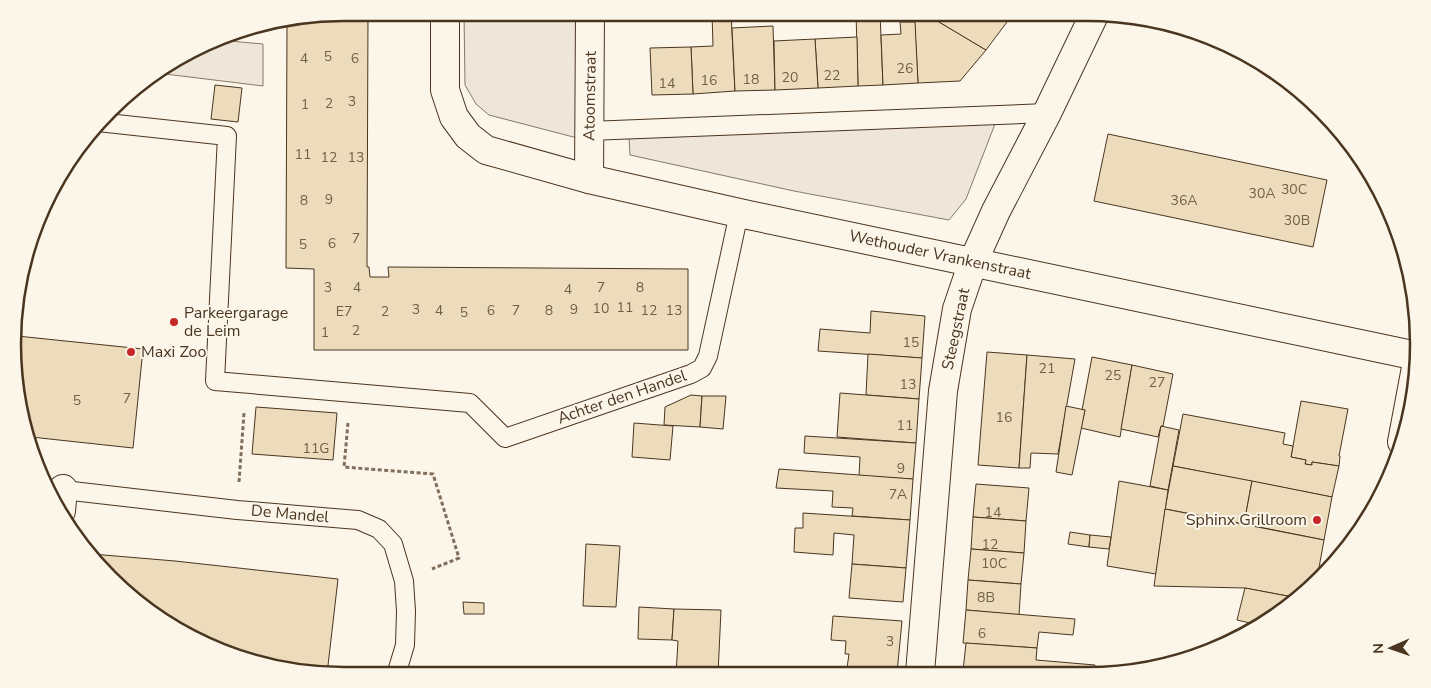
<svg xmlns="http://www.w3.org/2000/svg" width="1431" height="688" font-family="'Nunito Sans',sans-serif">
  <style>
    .green { fill: #ede6d9; stroke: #887966 }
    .building { fill: #ecdcbc; stroke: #4a3520 }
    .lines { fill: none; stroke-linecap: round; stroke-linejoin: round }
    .lane-casing { stroke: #4a3520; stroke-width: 20 }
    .street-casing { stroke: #4a3520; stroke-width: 30 }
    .path { stroke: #7f6f5c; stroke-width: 3; stroke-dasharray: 4 2.5; stroke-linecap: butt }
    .lane { stroke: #fbf6e9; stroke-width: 18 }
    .street { stroke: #fbf6e9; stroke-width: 28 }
    .poi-dot { fill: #c62828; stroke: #fbf6e9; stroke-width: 2 }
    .labels { text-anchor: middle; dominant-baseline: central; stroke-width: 4; stroke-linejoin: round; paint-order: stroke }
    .number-label { font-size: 14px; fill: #725f47 }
    .street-label { font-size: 16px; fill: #4a3520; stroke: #fbf6e9 }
    .poi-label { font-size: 16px; fill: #4a3520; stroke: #fbf6e9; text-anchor: start }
    .rim { fill: none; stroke: #4a3520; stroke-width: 2.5 }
  </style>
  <rect width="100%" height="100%" fill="#fbf6e9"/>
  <g class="green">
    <polygon points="464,13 580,13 581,139 489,115 476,104 465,85"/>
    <polygon points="218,40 263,44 263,86 157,73"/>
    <polygon points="995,124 966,199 949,220 794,191 630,155 629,137"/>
  </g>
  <g class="building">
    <polygon points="344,12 368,13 367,267 369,267 370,277 389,277 388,267 688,269 688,350 314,350 314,269 286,268 287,22"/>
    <polygon points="712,13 731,13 735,91 693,94 691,47 713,46"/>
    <polygon points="856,13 880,13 883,85 858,86"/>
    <polygon points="880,13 906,13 906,15 880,17"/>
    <polygon points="914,13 924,13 986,50 960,81 918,83"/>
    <polygon points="924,13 1002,13 1010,18 986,50"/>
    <polygon points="900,22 915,22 918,83 883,85 881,35 901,34"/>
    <polygon points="773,26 775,90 735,91 732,28"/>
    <polygon points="857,37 858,86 818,88 815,39"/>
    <polygon points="815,39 818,88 775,90 774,41"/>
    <polygon points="691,47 693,94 652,95 650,48"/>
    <polygon points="215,85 242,88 238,122 211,119"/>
    <polygon points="1108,134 1327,180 1313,247 1094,201"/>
    <polygon points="871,311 925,316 922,358 818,351 820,329 870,333"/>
    <polygon points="17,336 143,349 133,448 31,437 15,387"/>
    <polygon points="987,352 1027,355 1019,468 978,465"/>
    <polygon points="868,354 922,358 919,399 866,395"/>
    <polygon points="1027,355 1075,359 1058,454 1031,453 1030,468 1019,468"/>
    <polygon points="1092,357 1132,365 1120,437 1081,428 1085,410 1082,410"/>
    <polygon points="1132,365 1173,374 1163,426 1161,426 1158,437 1121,429"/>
    <polygon points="840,393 919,399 916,443 837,437"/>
    <polygon points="691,395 702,396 700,427 664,425 665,407"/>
    <polygon points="702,396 726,396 723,429 700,427"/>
    <polygon points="1301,401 1348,409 1339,456 1340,456 1339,466 1312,462 1312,465 1305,464 1306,460 1291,457"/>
    <polygon points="1066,406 1085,410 1072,475 1056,472"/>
    <polygon points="256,407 337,413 333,460 252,454"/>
    <polygon points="1183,414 1285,433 1283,444 1293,446 1291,457 1306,460 1305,464 1312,465 1312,462 1339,466 1332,497 1173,466"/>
    <polygon points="634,423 673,426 670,460 632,457"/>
    <polygon points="1161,426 1179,430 1168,490 1150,486"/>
    <polygon points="805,436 916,443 913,479 859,476 860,457 804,453"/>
    <polygon points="1173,466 1252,481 1244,524 1165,509"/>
    <polygon points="779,469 913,479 910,520 852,516 853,508 832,507 833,491 776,488"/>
    <polygon points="1119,481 1168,490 1156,574 1107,566"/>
    <polygon points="1252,481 1332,497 1324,540 1244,524"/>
    <polygon points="976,484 1029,488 1026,521 973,517"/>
    <polygon points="1165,509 1324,540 1317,579 1298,598 1245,588 1154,586"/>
    <polygon points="803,513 910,520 906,568 852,564 854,535 834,533 833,555 794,552 795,528 803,528"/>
    <polygon points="973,517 1026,521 1024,553 971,549"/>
    <polygon points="1070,532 1090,535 1089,547 1068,544"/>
    <polygon points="1090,535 1111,537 1109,549 1089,547"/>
    <polygon points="586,544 620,546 616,607 583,606"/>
    <polygon points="971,549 1024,553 1021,584 968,580"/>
    <polygon points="92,554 175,561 338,579 327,674 279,669 217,650 160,619 110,579"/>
    <polygon points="852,564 906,568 903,602 849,598"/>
    <polygon points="968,580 1021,584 1019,615 966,610"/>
    <polygon points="1245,588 1298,598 1289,607 1249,630 1250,623 1237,620"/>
    <polygon points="463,602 484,603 484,614 464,614"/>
    <polygon points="639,607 674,609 672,640 638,639"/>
    <polygon points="674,609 721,610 718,674 676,674 678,641 672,640"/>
    <polygon points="966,610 1075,619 1073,635 1039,632 1037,648 963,643"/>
    <polygon points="833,616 902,621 897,673 847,668 849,654 845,654 846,641 831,640"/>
    <polygon points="966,643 1037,648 1036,660 1095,665 1094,673 983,673 963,671"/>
    <polygon points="847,668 897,673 847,674"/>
  </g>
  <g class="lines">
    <g class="lane-casing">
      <g id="lane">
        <polyline points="98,122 227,136 215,381 470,403 505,438 691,374 702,368 708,356 739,213"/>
        <polyline points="589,131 1047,113"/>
        <polyline points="46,488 237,510 358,520 379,529 393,544 404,581 406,611 405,645 396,675"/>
      </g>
    </g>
    <g class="street-casing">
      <g id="street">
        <polyline points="445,13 445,90 454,117 468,136 486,150 589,179 739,213 1417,356"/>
        <polyline points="589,179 590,13"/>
        <polyline points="1402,442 1417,362"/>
        <polyline points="61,511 63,489"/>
        <polyline points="920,673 943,391 957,309 973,262 996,211 1047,113 1095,13"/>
      </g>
    </g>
    <g class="path">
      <polyline points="348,423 344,467 433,474 459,558 432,569"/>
      <polyline points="239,482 244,413"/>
    </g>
    <use href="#lane" class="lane"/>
    <use href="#street" class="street"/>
  </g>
  <g class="poi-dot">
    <circle cx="174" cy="322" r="5"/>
    <circle cx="131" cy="352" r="5"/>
    <circle cx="1317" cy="520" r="5"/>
  </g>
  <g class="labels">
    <g class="number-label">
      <text x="328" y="56">5</text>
      <text x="304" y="58">4</text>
      <text x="355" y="58">6</text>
      <text x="905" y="68">26</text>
      <text x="832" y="75">22</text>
      <text x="790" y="77">20</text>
      <text x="751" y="79">18</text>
      <text x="709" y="80">16</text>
      <text x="667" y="83">14</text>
      <text x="352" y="101">3</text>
      <text x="329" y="103">2</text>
      <text x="305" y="104">1</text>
      <text x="303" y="154">11</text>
      <text x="329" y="157">12</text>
      <text x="356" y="157">13</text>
      <text x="1294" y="189">30C</text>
      <text x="1262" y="193">30A</text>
      <text x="329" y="199">9</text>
      <text x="304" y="200">8</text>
      <text x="1184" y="200">36A</text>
      <text x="1297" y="220">30B</text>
      <text x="356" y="238">7</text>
      <text x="332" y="243">6</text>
      <text x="303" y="244">5</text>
      <text x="328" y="287">3</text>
      <text x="357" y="287">4</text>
      <text x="601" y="287">7</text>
      <text x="640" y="287">8</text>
      <text x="568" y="289">4</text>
      <text x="625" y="307">11</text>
      <text x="601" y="308">10</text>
      <text x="416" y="309">3</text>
      <text x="574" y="309">9</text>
      <text x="439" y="310">4</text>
      <text x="491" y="310">6</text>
      <text x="516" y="310">7</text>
      <text x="549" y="310">8</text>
      <text x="649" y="310">12</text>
      <text x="674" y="310">13</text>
      <text x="344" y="311">E7</text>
      <text x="385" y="311">2</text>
      <text x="464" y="312">5</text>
      <text x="356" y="330">2</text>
      <text x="325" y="332">1</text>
      <text x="911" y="342">15</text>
      <text x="1047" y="368">21</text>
      <text x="1113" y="375">25</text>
      <text x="1157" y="382">27</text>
      <text x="908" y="384">13</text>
      <text x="127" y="398">7</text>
      <text x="77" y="400">5</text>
      <text x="1004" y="417">16</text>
      <text x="905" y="425">11</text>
      <text x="316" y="448">11G</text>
      <text x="901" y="468">9</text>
      <text x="898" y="494">7A</text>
      <text x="993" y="512">14</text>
      <text x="990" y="544">12</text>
      <text x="994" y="563">10C</text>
      <text x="986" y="597">8B</text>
      <text x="982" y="633">6</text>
      <text x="890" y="641">3</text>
    </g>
    <g class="street-label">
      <text transform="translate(590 96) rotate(-89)">Atoomstraat</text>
      <text transform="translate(940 255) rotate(12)">Wethouder Vrankenstraat</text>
      <text transform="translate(956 329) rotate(-78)">Steegstraat</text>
      <text transform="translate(622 397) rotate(-19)">Achter den Handel</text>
      <text transform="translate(290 514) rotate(5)">De Mandel</text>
    </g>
    <g class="poi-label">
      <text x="184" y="313">Parkeergarage<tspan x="184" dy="18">de Leim</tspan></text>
      <text x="141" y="352">Maxi Zoo</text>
      <text x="1307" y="520" text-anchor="end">Sphinx Grillroom</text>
    </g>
  </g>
  <path d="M0 0H1431V688H0ZM344 21H1087A323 323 0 0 1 1410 344V344A323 323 0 0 1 1087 667H344A323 323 0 0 1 21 344V344A323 323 0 0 1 344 21Z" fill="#fbf6e9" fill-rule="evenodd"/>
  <path class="rim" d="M344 21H1087A323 323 0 0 1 1410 344V344A323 323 0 0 1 1087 667H344A323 323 0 0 1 21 344V344A323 323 0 0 1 344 21Z"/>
  <g transform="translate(1391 648) rotate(268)" stroke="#fbf6e9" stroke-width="4" paint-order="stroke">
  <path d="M0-4L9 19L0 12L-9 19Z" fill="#4a3520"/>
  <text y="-8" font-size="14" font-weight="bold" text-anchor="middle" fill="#4a3520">N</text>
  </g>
</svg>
